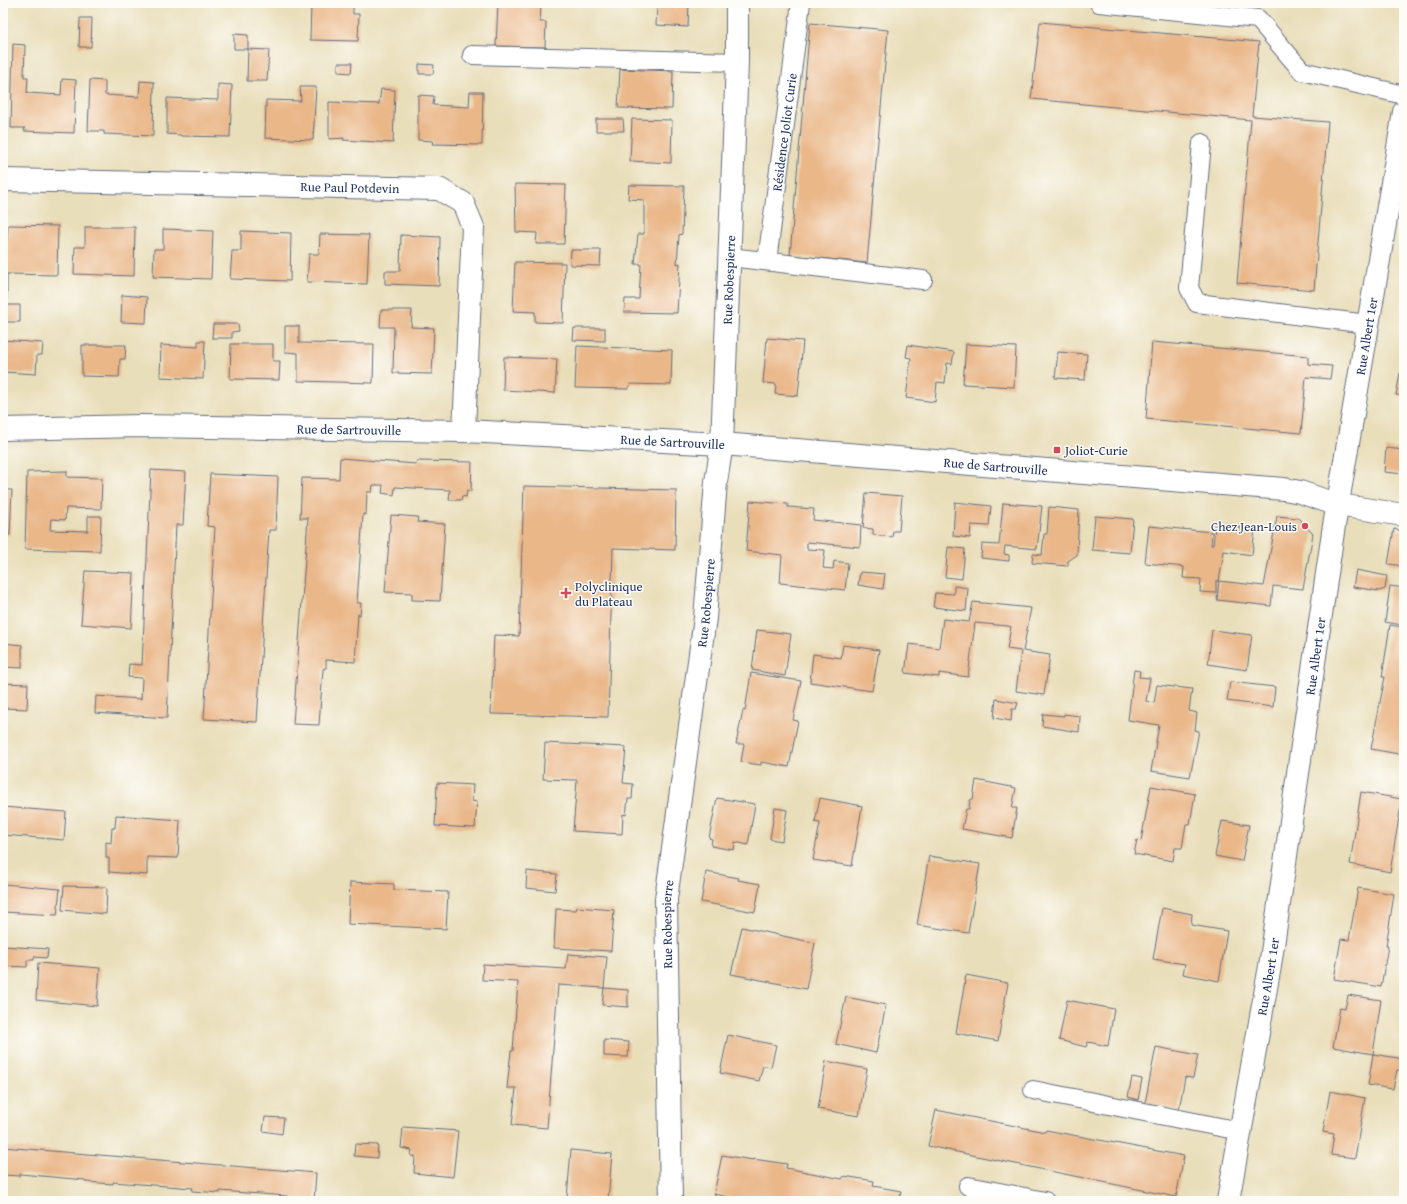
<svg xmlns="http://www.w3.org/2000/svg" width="1407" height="1204" font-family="'Gentium Book Plus',serif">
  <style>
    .building { fill: #eab789 }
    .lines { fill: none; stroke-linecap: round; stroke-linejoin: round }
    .service-casing { stroke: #636c7e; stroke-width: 20 }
    .minor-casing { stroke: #636c7e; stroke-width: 24 }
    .service { stroke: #fff; stroke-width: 18 }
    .minor { stroke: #fff; stroke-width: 22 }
    .poi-dot { fill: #d1495b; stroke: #fdfcf7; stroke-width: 1.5 }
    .labels { text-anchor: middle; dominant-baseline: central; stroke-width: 3; stroke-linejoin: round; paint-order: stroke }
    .street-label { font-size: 13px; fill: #1b2f5e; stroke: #fdfcf7 }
    .poi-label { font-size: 13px; fill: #1b2f5e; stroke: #fdfcf7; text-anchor: start }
  </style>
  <rect width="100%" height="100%" fill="#fdfcf7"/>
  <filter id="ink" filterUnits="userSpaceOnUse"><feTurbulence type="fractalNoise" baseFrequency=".025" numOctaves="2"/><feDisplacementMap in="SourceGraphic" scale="8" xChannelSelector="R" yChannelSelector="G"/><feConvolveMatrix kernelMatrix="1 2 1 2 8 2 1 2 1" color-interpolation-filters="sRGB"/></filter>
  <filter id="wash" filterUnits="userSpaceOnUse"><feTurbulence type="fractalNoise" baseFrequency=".012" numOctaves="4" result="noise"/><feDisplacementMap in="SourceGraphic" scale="16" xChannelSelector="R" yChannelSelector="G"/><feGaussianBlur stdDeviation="0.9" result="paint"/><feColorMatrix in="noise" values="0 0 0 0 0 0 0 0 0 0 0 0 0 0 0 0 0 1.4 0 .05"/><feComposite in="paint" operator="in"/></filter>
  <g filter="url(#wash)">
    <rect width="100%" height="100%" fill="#e9deba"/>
    <g id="blocks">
      <g class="building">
        <polygon points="311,3 353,3 353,14 359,14 358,41 310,40"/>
        <polygon points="640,3 689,3 688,27 656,25 657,6 640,5"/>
        <polygon points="498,4 541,6 540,22 546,22 545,47 496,46"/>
        <polygon points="80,18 92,18 91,47 79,47"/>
        <polygon points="1040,22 1259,42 1252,116 1328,122 1314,290 1237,283 1251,120 1031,99"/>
        <polygon points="810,23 888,30 867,263 790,255"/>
        <polygon points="234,34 248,35 248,49 269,50 267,81 247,81 248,49 234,49"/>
        <polygon points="13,44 25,45 24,77 28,77 27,93 61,95 62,79 76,80 74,133 24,131 25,128 11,128"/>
        <polygon points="338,63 352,63 351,73 338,72"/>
        <polygon points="419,64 434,65 433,74 419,74"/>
        <polygon points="620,69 673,71 672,109 618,108"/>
        <polygon points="90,80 105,81 105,95 139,97 140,81 154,82 153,136 104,134 104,131 88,131"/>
        <polygon points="218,84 232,85 230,137 181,136 181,135 167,134 167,98 218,100"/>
        <polygon points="300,87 316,87 313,140 265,138 266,100 301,101"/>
        <polygon points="381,89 395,90 393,143 343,140 344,138 329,139 329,102 379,104"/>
        <polygon points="470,92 483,92 482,145 432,144 433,141 418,140 418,95 434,96 433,105 469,107"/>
        <polygon points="596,119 623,119 624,131 596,131"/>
        <polygon points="632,119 672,120 671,163 630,161"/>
        <polygon points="515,184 566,185 564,244 536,244 537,233 516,232"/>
        <polygon points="629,185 684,186 682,234 679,235 677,264 680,263 677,313 624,312 625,299 639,299 641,264 635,264 638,234 644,234 644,200 628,199"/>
        <polygon points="8,225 58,226 57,275 7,274 7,305 20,305 20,322 3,322 3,241 7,241"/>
        <polygon points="85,227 135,227 134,276 74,274 75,247 85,247"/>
        <polygon points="163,229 213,231 211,279 153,277 154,249 163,249"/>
        <polygon points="241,231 291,233 290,281 230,279 232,251 241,251"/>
        <polygon points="320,234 369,235 367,284 307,282 309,254 319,254"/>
        <polygon points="401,235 440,237 439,286 385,284 385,271 400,271"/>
        <polygon points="571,250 601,250 600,266 570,265"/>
        <polygon points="515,262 565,263 563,323 535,322 535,312 513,311"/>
        <polygon points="122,295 147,297 146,323 121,322"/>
        <polygon points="381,310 412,310 411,327 434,328 432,374 393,373 394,327 380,327"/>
        <polygon points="213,324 238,324 239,331 232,332 232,338 212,338"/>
        <polygon points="285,326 299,326 299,343 374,344 373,383 298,381 298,353 285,352"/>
        <polygon points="574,328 605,328 605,341 573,340"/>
        <polygon points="767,338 803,341 798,396 775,394 776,384 763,383"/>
        <polygon points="3,340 43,343 42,355 37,355 36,374 3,372"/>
        <polygon points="198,341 205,341 203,379 160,377 161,345 198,347"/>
        <polygon points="1152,342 1308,356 1308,364 1332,366 1330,379 1306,377 1301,433 1146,419"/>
        <polygon points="231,344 273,344 273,361 280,361 279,380 230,379"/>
        <polygon points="966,344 1016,347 1014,387 963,384"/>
        <polygon points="82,345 126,345 125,359 120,359 119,377 82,376"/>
        <polygon points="908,345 954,352 952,364 947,363 945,383 937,382 935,402 906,398 911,358 906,357"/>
        <polygon points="577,346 672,350 671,385 630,384 629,389 575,388"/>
        <polygon points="1058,352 1087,354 1085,380 1055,378"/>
        <polygon points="504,357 557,359 555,393 503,390"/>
        <polygon points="1400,373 1404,374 1404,396 1396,395"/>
        <polygon points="1386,448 1404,450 1404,474 1384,472"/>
        <polygon points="340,458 416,464 417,461 472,462 471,491 467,490 466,497 462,496 461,500 449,500 450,490 395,487 394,495 382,493 383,485 373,485 372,492 367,492 366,515 363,514 357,603 361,603 360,615 358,614 355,662 326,660 326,668 323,669 319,725 293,724 308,518 300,518 302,478 339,479"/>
        <polygon points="151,470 186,472 183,525 176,525 167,718 95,713 96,696 141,699 142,678 128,677 129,664 142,665"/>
        <polygon points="67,471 67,477 102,478 101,509 66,508 65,520 51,519 50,530 88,531 88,516 101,516 100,551 25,549 27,472"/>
        <polygon points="210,474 278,477 276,530 269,530 257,722 204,719 215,527 207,526"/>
        <polygon points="524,486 676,490 675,550 613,548 608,717 491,714 494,635 519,636"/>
        <polygon points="3,490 12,490 10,535 3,535"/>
        <polygon points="866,493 902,496 899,531 893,531 892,537 873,535 873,529 863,528"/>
        <polygon points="750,501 788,504 788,507 814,509 813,520 861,525 860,547 807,542 807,549 825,550 823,568 833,569 834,561 848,563 845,590 780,583 782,555 746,551"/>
        <polygon points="955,502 991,506 989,526 971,525 970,538 953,536"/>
        <polygon points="1003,503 1042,506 1037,549 1005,546 1004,554 1009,555 1009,561 981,558 982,544 999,545"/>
        <polygon points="1049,507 1079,510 1077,555 1068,561 1068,566 1032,563 1033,554 1042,555 1044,534 1047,534"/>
        <polygon points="391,515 418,517 417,522 445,524 440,601 412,600 412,593 385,592"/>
        <polygon points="1095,516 1133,519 1130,553 1092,550"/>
        <polygon points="1277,516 1298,518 1313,534 1303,589 1273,586 1271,606 1217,600 1219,581 1216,581 1216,593 1200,592 1201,579 1183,578 1184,567 1145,563 1149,526 1212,532 1211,545 1213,545 1215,526 1255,529 1252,555 1224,551 1219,581 1264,586"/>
        <polygon points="1394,529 1404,531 1404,566 1388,564"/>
        <polygon points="948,547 965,549 962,579 945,577"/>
        <polygon points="1356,570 1387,576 1385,589 1379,591 1353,587"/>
        <polygon points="85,571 134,573 131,628 81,624"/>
        <polygon points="860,572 885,574 883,589 858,585"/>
        <polygon points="954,586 968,588 966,611 933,607 935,593 954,594"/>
        <polygon points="1390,586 1404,588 1404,755 1371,749 1385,677 1382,677 1390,625 1402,627 1402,625 1385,622"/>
        <polygon points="973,602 1031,608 1023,651 1050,655 1044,695 1016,691 1021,651 1007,649 1011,627 1008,626 975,623 968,677 939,673 939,677 905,673 909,644 939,648 943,619 969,622"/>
        <polygon points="757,630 791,634 785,676 752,670"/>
        <polygon points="1212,630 1252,635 1247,670 1208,664"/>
        <polygon points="3,643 22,645 22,668 3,667"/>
        <polygon points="843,645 879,650 872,691 810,682 813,654 841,658"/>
        <polygon points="1134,670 1140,671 1139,677 1150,678 1146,701 1154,703 1157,685 1192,689 1189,711 1197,713 1195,730 1199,731 1190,777 1151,771 1159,725 1128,720"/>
        <polygon points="751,673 801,681 793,720 798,721 789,767 761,762 761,765 741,762 744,744 736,744 743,710 745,711"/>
        <polygon points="1230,682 1275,687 1273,707 1227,701"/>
        <polygon points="3,683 28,684 27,709 3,708"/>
        <polygon points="996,699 1018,703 1016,709 1012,709 1011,721 994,718"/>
        <polygon points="1043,714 1064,716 1064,714 1080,716 1079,732 1042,726"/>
        <polygon points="545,743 626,747 623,783 633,784 632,799 628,799 626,815 623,814 622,834 573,831 577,780 543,779"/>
        <polygon points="976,780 1016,788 1012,808 1017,808 1012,838 962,829 966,809 969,809 970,800 973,799"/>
        <polygon points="437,783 473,785 472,801 477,802 475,828 435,826"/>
        <polygon points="1151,786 1195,794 1190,824 1186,824 1182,848 1175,848 1173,861 1134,854 1137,840 1141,841"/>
        <polygon points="1361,792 1402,799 1390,872 1350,864"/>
        <polygon points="717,798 755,804 748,845 735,842 734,850 711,846 712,839 709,838"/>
        <polygon points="820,798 862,806 852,866 813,860 820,823 815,822"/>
        <polygon points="3,807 66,812 64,840 3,835"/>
        <polygon points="775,808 787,810 782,841 770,839"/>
        <polygon points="116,815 180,820 178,858 147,857 147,875 109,872 109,858 106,858 106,842 111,843 112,828 115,828"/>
        <polygon points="1222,821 1249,825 1242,861 1215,856"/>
        <polygon points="929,856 980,864 968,933 917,925"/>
        <polygon points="527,871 557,874 555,891 526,888"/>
        <polygon points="706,872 739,878 738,880 760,884 755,912 701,902"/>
        <polygon points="350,882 394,884 394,890 448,892 446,929 348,924"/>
        <polygon points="3,884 60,889 57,915 3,912"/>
        <polygon points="64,886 107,887 106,914 62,910"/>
        <polygon points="1358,888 1394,894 1386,946 1388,946 1381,987 1334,979 1341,939 1349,940"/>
        <polygon points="577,907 614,910 611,951 554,948 556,909 576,910"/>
        <polygon points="1162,908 1192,914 1191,925 1227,931 1219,981 1183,974 1185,964 1153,959"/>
        <polygon points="742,927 815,943 806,989 731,974"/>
        <polygon points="3,946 48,949 47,958 34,957 34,960 27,960 27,967 3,966"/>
        <polygon points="568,954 607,957 604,988 558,985 547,1128 512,1125 516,1088 507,1088 511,1051 513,1051 518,982 482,980 483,964 566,969"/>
        <polygon points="38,963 100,968 97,1006 36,1000"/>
        <polygon points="966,975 1008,983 998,1041 956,1033"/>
        <polygon points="604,988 628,990 628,1007 602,1005"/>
        <polygon points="1348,995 1381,1000 1373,1054 1333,1047 1340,1008 1345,1009"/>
        <polygon points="846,997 886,1005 876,1053 836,1044"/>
        <polygon points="1067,1000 1114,1009 1108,1046 1088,1042 1086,1047 1059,1040"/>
        <polygon points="728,1035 776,1045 771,1067 763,1066 759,1081 720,1073"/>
        <polygon points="604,1040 629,1042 628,1057 604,1056"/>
        <polygon points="1156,1047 1198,1055 1193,1078 1185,1077 1179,1110 1145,1103"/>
        <polygon points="1373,1054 1404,1059 1404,1071 1397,1070 1393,1089 1368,1085"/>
        <polygon points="826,1061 867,1069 859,1116 818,1109"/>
        <polygon points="1132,1077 1142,1079 1138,1100 1128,1097"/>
        <polygon points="1330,1091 1365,1098 1355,1158 1331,1155 1334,1134 1323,1132"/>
        <polygon points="936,1110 1045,1132 1046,1130 1184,1156 1176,1197 928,1146"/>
        <polygon points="265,1117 284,1118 282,1134 263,1131"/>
        <polygon points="403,1127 458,1131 453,1177 414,1173 415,1156 411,1156 412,1150 401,1148"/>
        <polygon points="355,1144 378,1145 377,1158 354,1156"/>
        <polygon points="3,1147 316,1173 314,1201 286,1199 287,1196 220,1191 220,1193 192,1191 193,1188 113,1182 113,1184 86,1182 85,1180 20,1174 20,1176 3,1175"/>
        <polygon points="571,1150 612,1154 608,1200 567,1198"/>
        <polygon points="722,1155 753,1160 753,1159 787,1164 786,1168 842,1179 844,1176 874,1181 873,1186 901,1191 899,1201 747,1201 714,1194"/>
        <polygon points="1403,1174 1404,1174 1404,1194 1400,1193"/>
      </g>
    </g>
  </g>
  <g filter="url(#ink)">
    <use href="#blocks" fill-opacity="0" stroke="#636c7e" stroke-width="1"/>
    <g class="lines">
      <g class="service-casing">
        <g id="service">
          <polyline points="1099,3 1258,19 1302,71 1404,95"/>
          <polyline points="472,55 737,62"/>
          <polyline points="1202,143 1189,288 1197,303 1368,324"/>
          <polyline points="730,257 923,280"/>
          <path id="s1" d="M 767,261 L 801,3"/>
          <polyline points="1033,1090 1240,1131"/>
          <polyline points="968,1186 1045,1201"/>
        </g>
      </g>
      <g class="minor-casing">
        <g id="minor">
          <path id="s2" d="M 3,180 L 439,189 L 463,203 L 473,227 L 464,431"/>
          <path id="s3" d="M 3,429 L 141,426 L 464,431 L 722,444 L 1284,489 L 1300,492 L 1338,505 L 1404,515"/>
          <path id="s4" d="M 671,1201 L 666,899 L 705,618 L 716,482 L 722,444 L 737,62 L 737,3"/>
          <path id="s5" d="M 1228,1201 L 1270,966 L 1333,532 L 1404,112"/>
        </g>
      </g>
      <use href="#service" class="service"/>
      <use href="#minor" class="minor"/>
    </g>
  </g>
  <g class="poi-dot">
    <rect x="1053" y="446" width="8" height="8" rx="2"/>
    <circle cx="1305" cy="526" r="4"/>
    <path d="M564 587h4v4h4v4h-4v4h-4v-4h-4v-4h4z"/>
  </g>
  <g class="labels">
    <g class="street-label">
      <text stroke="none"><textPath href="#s1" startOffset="130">Résidence Joliot Curie</textPath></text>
      <text stroke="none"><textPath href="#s2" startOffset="347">Rue Paul Potdevin</textPath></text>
      <text stroke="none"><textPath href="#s4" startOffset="925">Rue Robespierre</textPath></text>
      <text stroke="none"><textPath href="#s5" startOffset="876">Rue Albert 1er</textPath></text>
      <text stroke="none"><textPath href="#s3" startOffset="346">Rue de Sartrouville</textPath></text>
      <text stroke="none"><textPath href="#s3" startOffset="670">Rue de Sartrouville</textPath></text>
      <text stroke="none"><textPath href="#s3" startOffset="994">Rue de Sartrouville</textPath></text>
      <text stroke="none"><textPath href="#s4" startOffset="601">Rue Robespierre</textPath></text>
      <text stroke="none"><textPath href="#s5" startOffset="552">Rue Albert 1er</textPath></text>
      <text stroke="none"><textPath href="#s4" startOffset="277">Rue Robespierre</textPath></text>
      <text stroke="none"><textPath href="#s5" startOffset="228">Rue Albert 1er</textPath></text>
    </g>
    <g class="poi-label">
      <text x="1065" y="450">Joliot-Curie</text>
      <text x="1297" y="526" text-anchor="end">Chez Jean-Louis</text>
      <text x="575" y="586">Polyclinique<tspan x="575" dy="15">du Plateau</tspan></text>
    </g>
  </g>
  <rect width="1407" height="1204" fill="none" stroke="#fdfcf7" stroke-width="16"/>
</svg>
